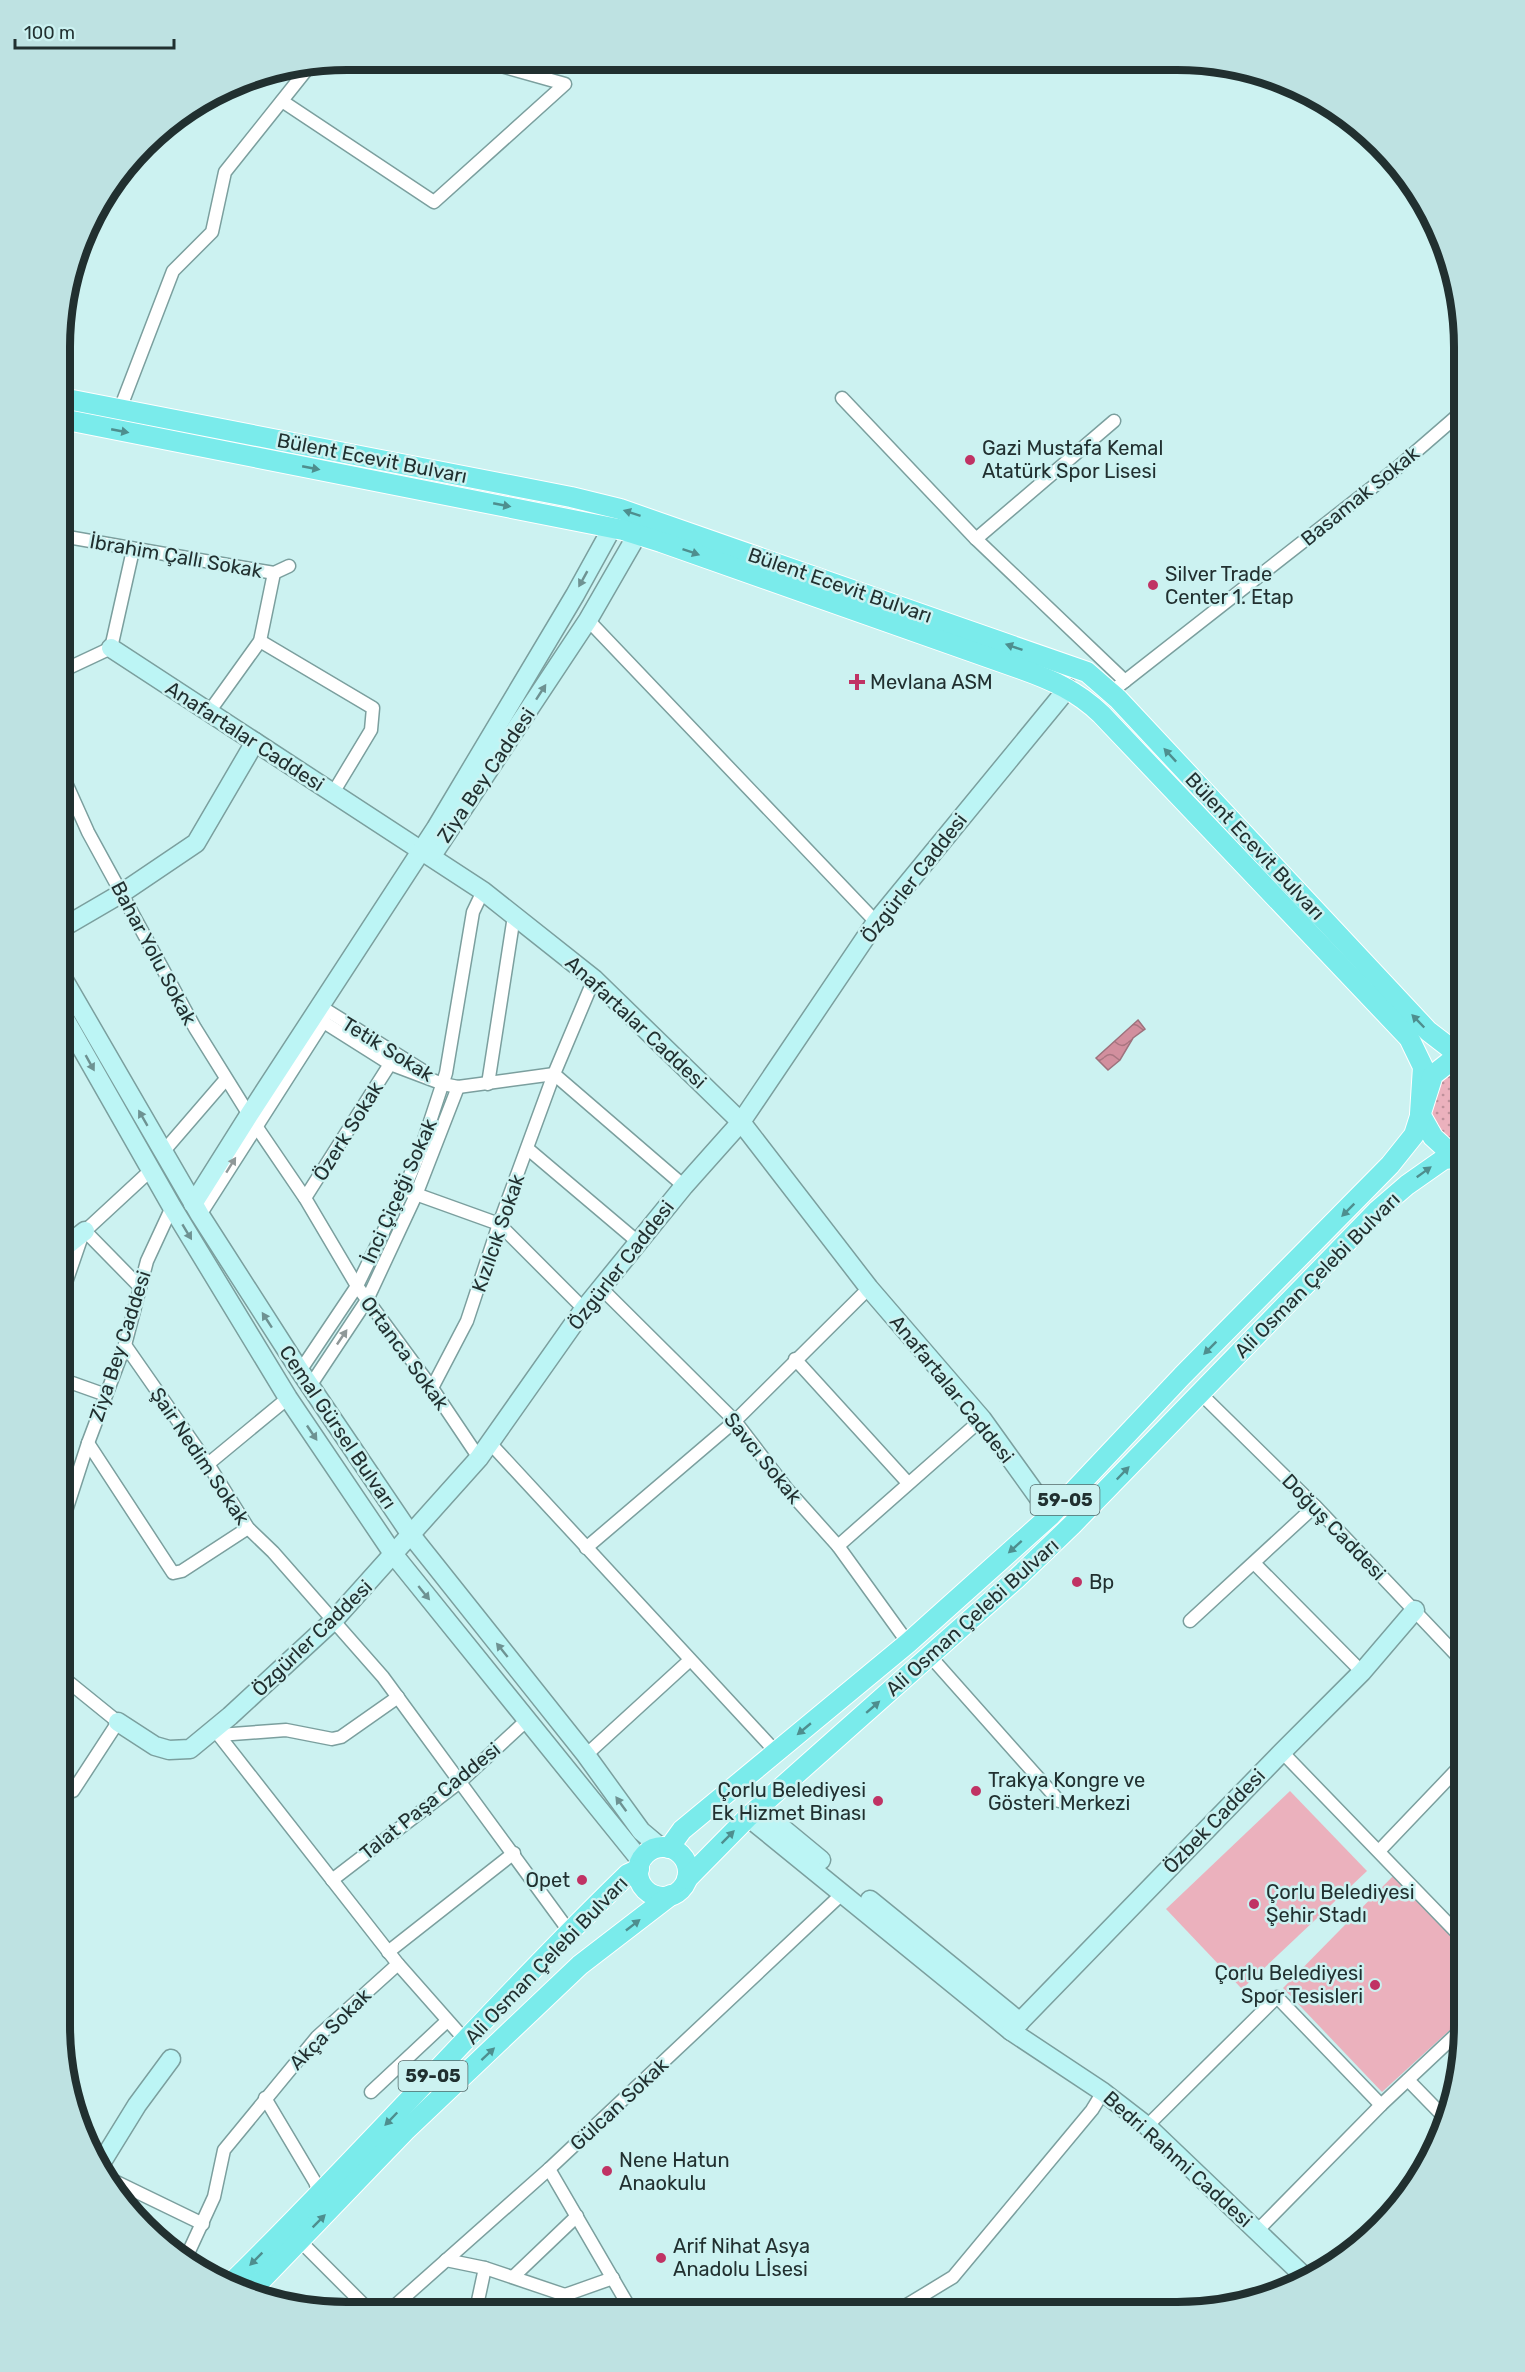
<svg xmlns="http://www.w3.org/2000/svg" width="1525" height="2372" font-family="Rubik,sans-serif">
  <style>
    .grass { fill: url(#grass-dots) }
    .garden { fill: #ebb1bd }
    .water { fill: url(#water-waves); stroke: #9d727d; stroke-width: 1.5 }
    .lines { fill: none; stroke-linecap: round; stroke-linejoin: round }
    .street-casing { stroke: #7b9f9e; stroke-width: 15 }
    .secondary-casing { stroke: #7b9f9e; stroke-width: 21 }
    .primary-casing { stroke: #fff; stroke-width: 22 }
    .street { stroke: #fff; stroke-width: 12 }
    .secondary { stroke: #bcf5f5; stroke-width: 18 }
    .primary { stroke: #7aebeb; stroke-width: 20 }
    .oneway { fill: #4e8e8e }
    .oneway2 { fill: #6e9292 }
    .oneway3 { fill: #909898 }
    .poi-dot { fill: #c03364; stroke: #ccf2f1; stroke-width: 2 }
    .labels { text-anchor: middle; dominant-baseline: central; stroke-width: 5; stroke-linejoin: round; paint-order: stroke }
    .shield { fill: #ccf2f1; stroke: #546a6a; stroke-width: 1.5 }
    .shield-label { font-size: 18px; font-weight: bold; fill: #213030 }
    .poi-label { font-size: 20px; fill: #213030; stroke: #ccf2f1; text-anchor: start }
    .street-label { font-size: 20px; fill: #213030; stroke: #ccf2f1 }
    .rim { fill: none; stroke: #213030; stroke-width: 8 }
  </style>
  <defs>
    <pattern id="grass-dots" width="8" height="8" patternUnits="userSpaceOnUse" patternTransform="scale(1.5)"><rect width="8" height="8" fill="#ebb1bd"/><path d="M2 2h.1M6 6h.1" fill="none" stroke="#be909a" stroke-width="1.8" stroke-linecap="round"/></pattern>
    <pattern id="water-waves" width="16" height="10" patternUnits="userSpaceOnUse" patternTransform="scale(1.5)"><rect width="16" height="10" fill="#d28f9e"/><path d="M0 5q4-4 8 0t8 0" fill="none" stroke="#aa7581"/></pattern>
  </defs>
  <rect width="100%" height="100%" fill="#ccf2f1"/>
  <polygon class="grass" points="1465,1063 1465,1150 1449,1143 1430,1116 1436,1082"/>
  <g class="garden">
    <polygon points="1290,1791 1367,1871 1242,1989 1166,1909"/>
    <polygon points="1395,1874 1464,1948 1464,2017 1382,2092 1283,1988"/>
  </g>
  <polygon class="water" points="1138,1020 1145,1029 1133,1038 1120,1060 1108,1070 1096,1058"/>
  <g class="lines">
    <g class="street-casing">
      <g id="street">
        <polyline points="282,101 434,202 565,84 480,60"/>
        <polyline points="842,398 976,539 1114,421"/>
        <polyline points="120,409 173,271 212,232 225,172 308,68"/>
        <polyline points="62,536 274,573 289,566"/>
        <polyline points="976,539 1125,681"/>
        <polyline points="588,620 876,922"/>
        <polyline points="260,641 373,708 371,730 333,793"/>
        <polyline points="62,671 111,648 133,550"/>
        <polyline points="1111,692 1397,468 1465,409"/>
        <polyline points="209,712 260,641 274,573"/>
        <polyline points="62,774 88,832 195,1028 256,1126 305,1198 357,1286 432,1388 479,1458"/>
        <polyline points="320,1006 422,1070"/>
        <polyline points="314,1016 390,1064 443,1084 458,1087 554,1074"/>
        <polyline points="554,1074 684,1186"/>
        <polyline points="488,1084 514,916"/>
        <polyline points="528,1149 638,1242"/>
        <polyline points="163,1152 226,1079"/>
        <polyline points="410,1192 499,1224 584,1309"/>
        <polyline points="305,1198 390,1064"/>
        <polyline points="200,1215 324,1021"/>
        <polyline points="139,1286 85,1231 151,1170"/>
        <polyline points="601,1288 735,1421 787,1489 838,1546 908,1643"/>
        <polyline points="61,1297 83,1233"/>
        <polyline points="125,1345 208,1464 248,1528 273,1552 383,1677 569,1931"/>
        <polyline points="795,1359 908,1483"/>
        <polyline points="300,1371 357,1286 404,1189 420,1152 446,1073 473,912 483,891"/>
        <polyline points="61,1379 106,1395"/>
        <polyline points="310,1386 367,1300 416,1195 458,1087"/>
        <polyline points="432,1388 467,1321 499,1224 554,1074 594,979"/>
        <polyline points="1200,1393 1315,1506 1465,1664"/>
        <polyline points="88,1443 173,1573 182,1571 248,1528"/>
        <polyline points="490,1443 776,1752"/>
        <polyline points="208,1464 288,1398"/>
        <polyline points="61,1520 65,1514 88,1443 125,1345 147,1261 172,1207"/>
        <polyline points="838,1546 982,1419"/>
        <polyline points="586,1548 735,1421 869,1288"/>
        <polyline points="1254,1563 1362,1672"/>
        <polyline points="1190,1621 1315,1506"/>
        <polyline points="930,1656 1059,1801"/>
        <polyline points="214,1729 398,1964 466,2041"/>
        <polyline points="219,1735 286,1730 332,1739 341,1737 398,1697"/>
        <polyline points="1282,1752 1464,1940"/>
        <polyline points="586,1755 690,1660"/>
        <polyline points="60,1789 73,1791 118,1722 60,1675"/>
        <polyline points="1379,1851 1464,1762"/>
        <polyline points="332,1880 461,1781 527,1720"/>
        <polyline points="388,1952 514,1853"/>
        <polyline points="1408,2080 1448,2121"/>
        <polyline points="371,2092 447,2021"/>
        <polyline points="265,2098 315,2182 319,2193"/>
        <polyline points="1147,2126 1277,1997 1381,2105"/>
        <polyline points="549,2169 631,2310"/>
        <polyline points="106,2177 203,2224"/>
        <polyline points="1258,2230 1381,2105 1464,2027"/>
        <polyline points="300,2241 369,2310"/>
        <polyline points="185,2260 214,2197 224,2150 317,2037 398,1964"/>
        <polyline points="446,2260 485,2268 565,2295"/>
        <polyline points="513,2277 577,2216"/>
        <polyline points="390,2310 549,2169 843,1893"/>
        <polyline points="476,2310 485,2268"/>
        <polyline points="561,2310 565,2295 613,2278"/>
        <polyline points="897,2311 953,2277 1092,2110 1103,2092"/>
      </g>
    </g>
    <g class="secondary-casing">
      <g id="secondary">
        <polyline points="111,648 483,891 594,979 741,1122 869,1288 982,1419 1051,1515"/>
        <polyline points="435,851 588,620 637,535"/>
        <polyline points="62,928 122,893 196,843 255,742"/>
        <polyline points="61,975 200,1215 300,1371 411,1535 586,1755 641,1831 660,1847"/>
        <polyline points="61,1012 172,1207 288,1398 394,1555 641,1861"/>
        <polyline points="193,1204 249,1115 436,828 575,595 612,528"/>
        <polyline points="61,1250 85,1231"/>
        <polyline points="118,1722 155,1746 169,1750 190,1749 230,1716 334,1620 479,1458 584,1309 684,1186 741,1122 876,922 1068,688"/>
        <polyline points="758,1808 821,1860"/>
        <polyline points="748,1817 1011,2031 1103,2092 1147,2126 1307,2279"/>
        <polyline points="870,1900 1020,2022"/>
        <polyline points="1011,2031 1282,1752 1362,1672 1415,1610"/>
        <polyline points="100,2165 137,2105 171,2059"/>
      </g>
    </g>
    <g class="primary-casing">
      <g id="primary">
        <polyline points="62,398 571,497 620,509 1087,672 1118,699 1428,1031 1454,1051 1465,1055"/>
        <path d="M 62,419 L 623,530 L 661,542 L 1021,669 C 1052,680 1077,691 1101,714 L 1409,1038 L 1423,1067 L 1420,1114 L 1433,1137 L 1445,1148 L 1465,1158"/>
        <circle cx="663" cy="1872" r="25"/>
        <polyline points="669,1848 682,1830 908,1643 1051,1515 1182,1376 1390,1165 1414,1135 1433,1075 1447,1064 1465,1055"/>
        <polyline points="687,1879 748,1817 1016,1579 1073,1524 1378,1210 1407,1185 1444,1159 1465,1157"/>
        <path d="M 229,2285 C 365,2152 491,2007 628,1874 L 639,1869"/>
        <polyline points="249,2293 405,2131 580,1965 671,1895"/>
      </g>
    </g>
    <use href="#street" class="street"/>
    <use href="#secondary" class="secondary"/>
    <use href="#primary" class="primary"/>
  </g>
  <defs><path id="oneway-solid" d="M-6-.8H1V-3.2L6.5 0L1 3.2V.8H-6Z" transform="scale(1.5)"/></defs>
  <g class="oneway">
    <use href="#oneway-solid" transform="translate(120 431) rotate(11)"/>
    <use href="#oneway-solid" transform="translate(311 468) rotate(11)"/>
    <use href="#oneway-solid" transform="translate(502 505) rotate(11)"/>
    <use href="#oneway-solid" transform="translate(632 513) rotate(-162)"/>
    <use href="#oneway-solid" transform="translate(691 552) rotate(19)"/>
    <use href="#oneway-solid" transform="translate(1014 647) rotate(-161)"/>
    <use href="#oneway-solid" transform="translate(1170 755) rotate(-133)"/>
    <use href="#oneway-solid" transform="translate(1418 1021) rotate(-134)"/>
    <use href="#oneway-solid" transform="translate(1424 1172) rotate(-36)"/>
    <use href="#oneway-solid" transform="translate(1348 1210) rotate(135)"/>
    <use href="#oneway-solid" transform="translate(1210 1348) rotate(135)"/>
    <use href="#oneway-solid" transform="translate(1123 1473) rotate(-46)"/>
    <use href="#oneway-solid" transform="translate(1015 1547) rotate(138)"/>
    <use href="#oneway-solid" transform="translate(873 1707) rotate(-41)"/>
    <use href="#oneway-solid" transform="translate(804 1729) rotate(140)"/>
    <use href="#oneway-solid" transform="translate(728 1837) rotate(-45)"/>
    <use href="#oneway-solid" transform="translate(633 1925) rotate(-38)"/>
    <use href="#oneway-solid" transform="translate(488 2054) rotate(-43)"/>
    <use href="#oneway-solid" transform="translate(391 2119) rotate(134)"/>
    <use href="#oneway-solid" transform="translate(319 2221) rotate(-45)"/>
    <use href="#oneway-solid" transform="translate(256 2259) rotate(135)"/>
  </g>
  <g class="oneway2">
    <use href="#oneway-solid" transform="translate(583 579) rotate(119)"/>
    <use href="#oneway-solid" transform="translate(541 692) rotate(-57)"/>
    <use href="#oneway-solid" transform="translate(90 1063) rotate(61)"/>
    <use href="#oneway-solid" transform="translate(143 1118) rotate(-120)"/>
    <use href="#oneway-solid" transform="translate(187 1232) rotate(59)"/>
    <use href="#oneway-solid" transform="translate(267 1320) rotate(-123)"/>
    <use href="#oneway-solid" transform="translate(312 1433) rotate(56)"/>
    <use href="#oneway-solid" transform="translate(424 1593) rotate(51)"/>
    <use href="#oneway-solid" transform="translate(502 1650) rotate(-129)"/>
    <use href="#oneway-solid" transform="translate(621 1804) rotate(-126)"/>
  </g>
  <g class="oneway3">
    <use href="#oneway-solid" transform="translate(231 1165) rotate(-58)"/>
    <use href="#oneway-solid" transform="translate(342 1337) rotate(-56)"/>
  </g>
  <g class="poi-dot">
    <circle cx="970" cy="460" r="6"/>
    <circle cx="1153" cy="585" r="6"/>
    <path d="M854 673h6v6h6v6h-6v6h-6v-6h-6v-6h6z"/>
    <circle cx="1077" cy="1582" r="6"/>
    <circle cx="976" cy="1791" r="6"/>
    <circle cx="878" cy="1801" r="6"/>
    <circle cx="582" cy="1880" r="6"/>
    <circle cx="1254" cy="1904" r="6"/>
    <circle cx="1375" cy="1985" r="6"/>
    <circle cx="607" cy="2171" r="6"/>
    <circle cx="661" cy="2258" r="6"/>
  </g>
  <g class="labels">
    <g class="shield">
      <rect x="1030.5" y="1485" width="69" height="30" rx="4.5"/>
      <rect x="398.5" y="2061" width="69" height="30" rx="4.5"/>
    </g>
    <g class="shield-label">
      <text x="1065" y="1500">59-05</text>
      <text x="433" y="2076">59-05</text>
    </g>
    <g class="poi-label">
      <text x="982" y="448">Gazi Mustafa Kemal<tspan x="982" dy="23">Atatürk Spor Lisesi</tspan></text>
      <text x="1165" y="574">Silver Trade<tspan x="1165" dy="23">Center 1. Etap</tspan></text>
      <text x="870" y="682">Mevlana ASM</text>
      <text x="1089" y="1582">Bp</text>
      <text x="988" y="1780">Trakya Kongre ve<tspan x="988" dy="23">Gösteri Merkezi</tspan></text>
      <text x="866" y="1790" text-anchor="end">Çorlu Belediyesi<tspan x="866" dy="23">Ek Hizmet Binası</tspan></text>
      <text x="570" y="1880" text-anchor="end">Opet</text>
      <text x="1266" y="1892">Çorlu Belediyesi<tspan x="1266" dy="23">Şehir Stadı</tspan></text>
      <text x="1363" y="1973" text-anchor="end">Çorlu Belediyesi<tspan x="1363" dy="23">Spor Tesisleri</tspan></text>
      <text x="619" y="2160">Nene Hatun<tspan x="619" dy="23">Anaokulu</tspan></text>
      <text x="673" y="2246">Arif Nihat Asya<tspan x="673" dy="23">Anadolu Lİsesi</tspan></text>
    </g>
    <g class="street-label">
      <text transform="translate(372 458) rotate(11)">Bülent Ecevit Bulvarı</text>
      <text transform="translate(1360 496) rotate(-39)">Basamak Sokak</text>
      <text transform="translate(176 556) rotate(10)">İbrahim Çallı Sokak</text>
      <text transform="translate(840 585) rotate(19)">Bülent Ecevit Bulvarı</text>
      <text transform="translate(245 736) rotate(33)">Anafartalar Caddesi</text>
      <text transform="translate(486 775) rotate(-56)">Ziya Bey Caddesi</text>
      <text transform="translate(1255 846) rotate(47)">Bülent Ecevit Bulvarı</text>
      <text transform="translate(914 878) rotate(-52)">Özgürler Caddesi</text>
      <text transform="translate(154 953) rotate(62)">Bahar Yolu Sokak</text>
      <text transform="translate(636 1022) rotate(43)">Anafartalar Caddesi</text>
      <text transform="translate(388 1049) rotate(32)">Tetik Sokak</text>
      <text transform="translate(348 1131) rotate(-58)">Özerk Sokak</text>
      <text transform="translate(399 1191) rotate(-66)">İnci Çiçeği Sokak</text>
      <text transform="translate(498 1233) rotate(-71)">Kızılcık Sokak</text>
      <text transform="translate(621 1265) rotate(-52)">Özgürler Caddesi</text>
      <text transform="translate(1317 1275) rotate(-45)">Ali Osman Çelebi Bulvarı</text>
      <text transform="translate(120 1346) rotate(-72)">Ziya Bey Caddesi</text>
      <text transform="translate(405 1353) rotate(54)">Ortanca Sokak</text>
      <text transform="translate(952 1389) rotate(51)">Anafartalar Caddesi</text>
      <text transform="translate(338 1427) rotate(56)">Cemal Gürsel Bulvarı</text>
      <text transform="translate(200 1456) rotate(56)">Şair Nedim Sokak</text>
      <text transform="translate(763 1458) rotate(51)">Savcı Sokak</text>
      <text transform="translate(1334 1527) rotate(46)">Doğuş Caddesi</text>
      <text transform="translate(972 1617) rotate(-42)">Ali Osman Çelebi Bulvarı</text>
      <text transform="translate(312 1638) rotate(-44)">Özgürler Caddesi</text>
      <text transform="translate(430 1801) rotate(-39)">Talat Paşa Caddesi</text>
      <text transform="translate(1214 1821) rotate(-46)">Özbek Caddesi</text>
      <text transform="translate(546 1960) rotate(-46)">Ali Osman Çelebi Bulvarı</text>
      <text transform="translate(330 2029) rotate(-45)">Akça Sokak</text>
      <text transform="translate(619 2104) rotate(-43)">Gülcan Sokak</text>
      <text transform="translate(1178 2159) rotate(42)">Bedri Rahmi Caddesi</text>
    </g>
  </g>
  <path d="M0 0H1525V2372H0ZM347 70H1177A277 277 0 0 1 1454 347V2025A277 277 0 0 1 1177 2302H347A277 277 0 0 1 70 2025V347A277 277 0 0 1 347 70Z" fill="#bee2e2" fill-rule="evenodd"/>
  <path class="rim" d="M347 70H1177A277 277 0 0 1 1454 347V2025A277 277 0 0 1 1177 2302H347A277 277 0 0 1 70 2025V347A277 277 0 0 1 347 70Z"/>
  <path d="M15 39v9h159v-9" fill="none" stroke="#213030" stroke-width="3"/>
  <text x="24" y="39" font-size="18" fill="#213030" stroke="#ccf2f1" stroke-width="4.5" paint-order="stroke">100 m</text>
</svg>
